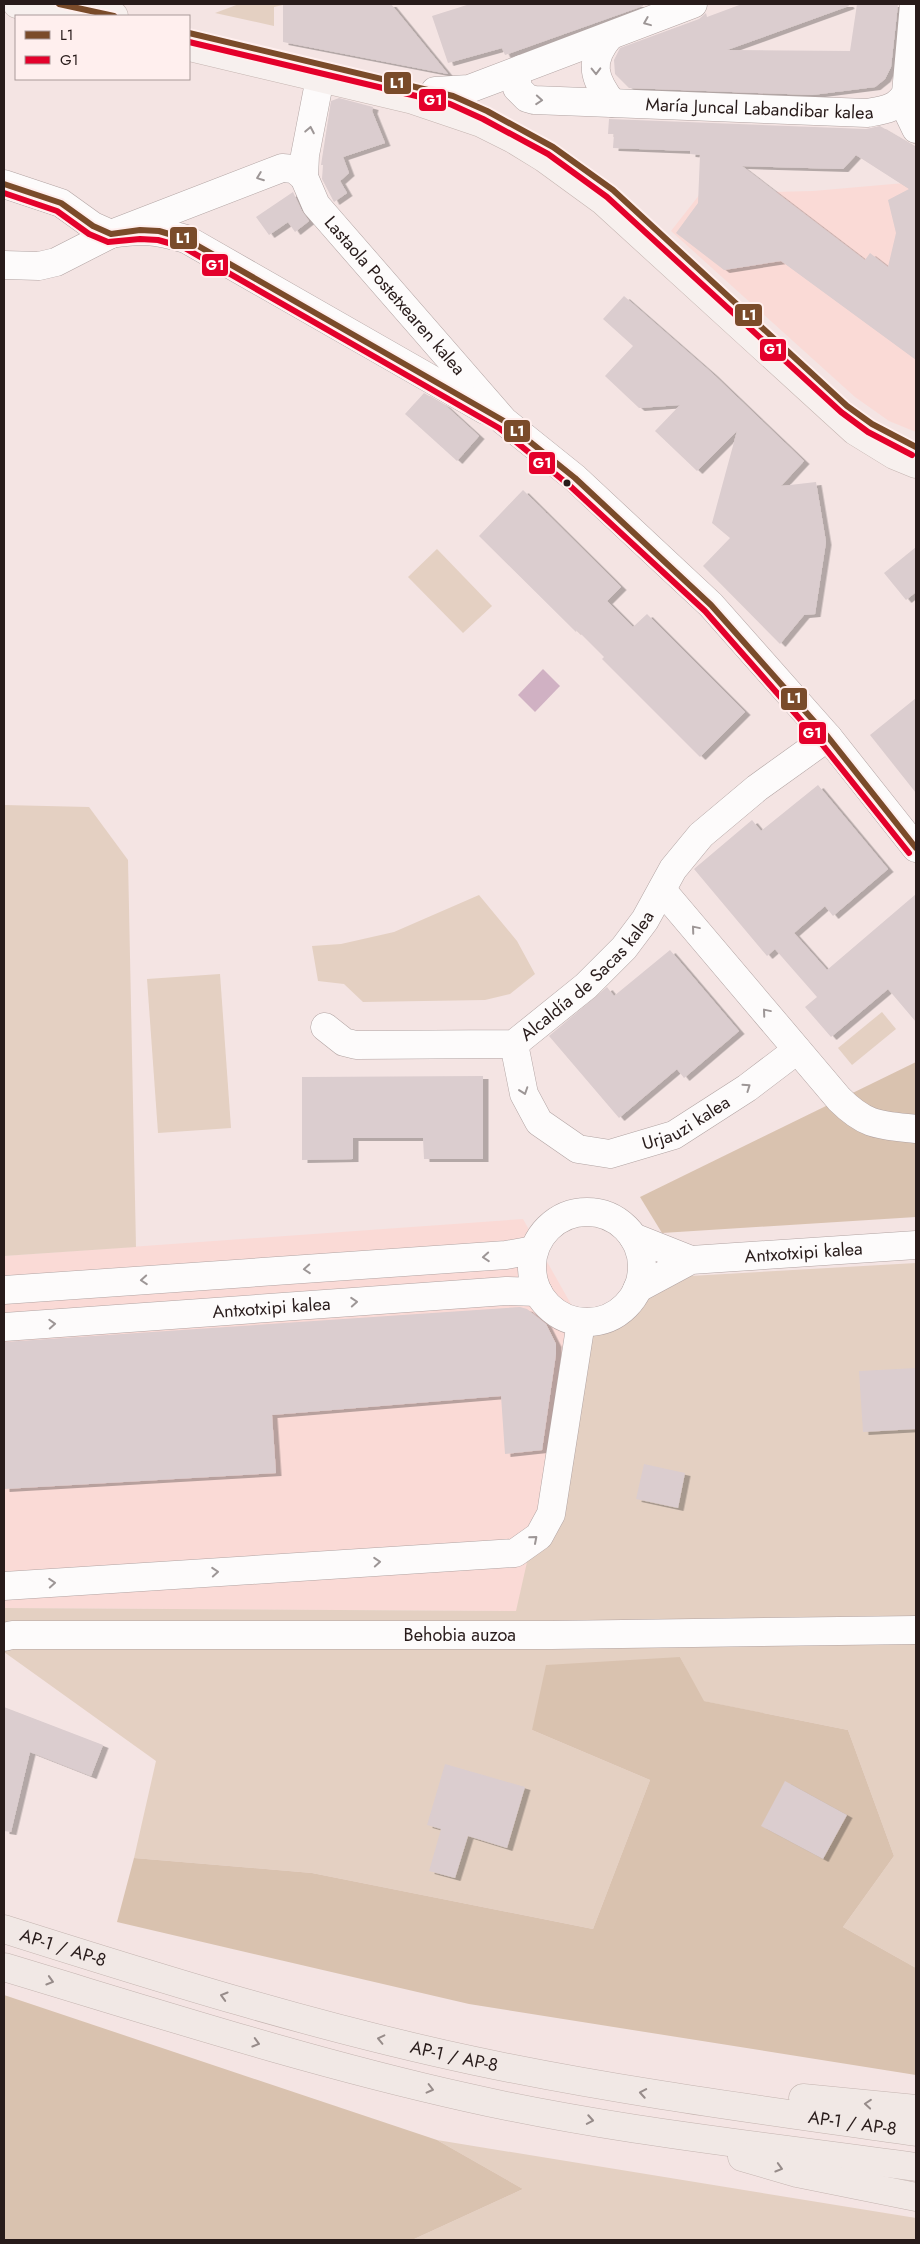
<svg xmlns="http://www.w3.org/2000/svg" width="920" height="2244" font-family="Jost,sans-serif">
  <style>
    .built { fill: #fadad6 }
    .green { fill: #e4d0c2 }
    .forest { fill: #d9c2af }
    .water { fill: #d0b1c3 }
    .building { fill: #dbcdcf; fill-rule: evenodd; filter: url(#shadow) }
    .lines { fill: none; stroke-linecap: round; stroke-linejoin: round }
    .minor-casing { stroke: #b1a3a2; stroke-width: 29 }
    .major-casing { stroke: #c4b4b0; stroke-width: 29 }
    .highway-casing { stroke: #c4b4b0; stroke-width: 29 }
    .minor { stroke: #fdfbfb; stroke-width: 28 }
    .major { stroke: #f7f0ee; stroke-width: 28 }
    .highway { stroke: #f1e8e5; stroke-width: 28 }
    .bus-1-casing { stroke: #ffefee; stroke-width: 10 }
    .bus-2-casing { stroke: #ffefee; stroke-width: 10 }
    .bus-1 { stroke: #7a4b2a; stroke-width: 6 }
    .bus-2 { stroke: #e4002b; stroke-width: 6 }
    .oneway { stroke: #9d9696 }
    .oneway2 { stroke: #978c8a }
    .bus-dot { fill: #281b1a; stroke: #ffefee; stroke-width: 2 }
    .labels { text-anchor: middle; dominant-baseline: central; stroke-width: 4; stroke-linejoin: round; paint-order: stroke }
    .street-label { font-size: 18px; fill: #281b1a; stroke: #ffefee }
    .line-badge { stroke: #ffefee; stroke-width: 2 }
    .badge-label { font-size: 14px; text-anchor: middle; font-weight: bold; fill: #fff }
  </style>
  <defs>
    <filter id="shadow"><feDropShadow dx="5.5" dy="3" stdDeviation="0" flood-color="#0004"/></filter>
  </defs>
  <rect width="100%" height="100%" fill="#f4e4e3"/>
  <g class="built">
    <polygon points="916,182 916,432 889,421 855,397 671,231 700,194 813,191"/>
    <polygon points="523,1219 581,1322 517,1611 4,1608 4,1256"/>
  </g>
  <g class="green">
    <polygon points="239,4 287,4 274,7 274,26 215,13"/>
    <polygon points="437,549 492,606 463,633 408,577"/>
    <polygon points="4,805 89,807 128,860 136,1247 4,1256"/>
    <polygon points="479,895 517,941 535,974 510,994 485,1000 363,1002 344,984 318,981 312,946 341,944 394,932"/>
    <polygon points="220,974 231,1128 158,1133 147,979"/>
    <polygon points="882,1012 896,1029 852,1065 838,1048"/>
    <polygon points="916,1263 916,1968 843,1927 894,1856 848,1730 703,1701 680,1657 532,1730 650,1780 593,1929 312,1873 134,1858 156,1761 4,1652 4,1608 516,1611 581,1322 690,1276"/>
    <polygon points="437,2140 916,2218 916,2240 412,2240 523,2189"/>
  </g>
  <g class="forest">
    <polygon points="916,1062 916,1217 662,1233 640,1197"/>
    <polygon points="680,1657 704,1701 848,1730 894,1856 843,1927 916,1968 916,2075 469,2004 117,1922 134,1858 312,1873 593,1929 650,1780 532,1730 546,1665"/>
    <polygon points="4,1995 437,2140 523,2189 412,2240 4,2240"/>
  </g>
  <polygon class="water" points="543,669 560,686 535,712 518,695"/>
  <g class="building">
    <polygon points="283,4 391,4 448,74 283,42"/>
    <polygon points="470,4 643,4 643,6 505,55 502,48 448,63 432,16"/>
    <polygon points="742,4 848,4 849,6 727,50 850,51 857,4 898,4 891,67 885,79 875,87 812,95 629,88 615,74 614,60 620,48 699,19 706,13 707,17"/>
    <polygon points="339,98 373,107 372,111 385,143 343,157 349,173 340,181 347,193 334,202 322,179 323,165 321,165 331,101"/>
    <path d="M 609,119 L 866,129 L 880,126 L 916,147 L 916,360 L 781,261 L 724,270 L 676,233 L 698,203 L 700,155 L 690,154 L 690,151 L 613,148 L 614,134 L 608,134 ZM 856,155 L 909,189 L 888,200 L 896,233 L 888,267 L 870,253 L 865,260 L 742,166 L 843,169 Z"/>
    <polygon points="293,192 302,211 309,221 295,232 288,222 269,235 256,217"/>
    <polygon points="624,296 712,373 804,461 781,486 816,482 826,542 815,614 804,615 780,644 703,566 730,538 712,523 737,431 697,471 655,431 680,405 639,408 605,376 633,346 603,319"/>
    <polygon points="424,393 445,405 479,436 457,461 405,414"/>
    <polygon points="523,490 621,587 607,601 633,627 647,614 745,712 700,757 602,659 604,657 577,630 576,632 479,536"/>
    <polygon points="916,547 916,592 906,600 884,573"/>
    <polygon points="916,698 916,793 870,735"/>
    <polygon points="818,785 888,869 833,916 825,906 794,933 827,970 916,894 916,1022 888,989 831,1037 805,1007 817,997 775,949 767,956 694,869 752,820 761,831"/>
    <polygon points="670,950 739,1031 684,1078 677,1069 619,1118 549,1036 607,987 614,996"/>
    <polygon points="483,1076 483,1159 424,1159 423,1138 353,1138 353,1159 302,1160 302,1077"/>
    <polygon points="520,1307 527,1309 546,1324 556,1344 556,1354 542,1450 505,1454 501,1396 272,1415 276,1473 4,1489 4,1342"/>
    <polygon points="916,1368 916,1429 863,1432 859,1371"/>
    <polygon points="644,1464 685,1473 678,1508 636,1499"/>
    <polygon points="4,1707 103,1745 91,1776 30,1752 11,1832 4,1831"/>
    <polygon points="445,1764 525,1787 507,1848 468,1836 455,1878 429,1871 441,1829 427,1825"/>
    <polygon points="785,1781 847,1815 823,1859 761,1826"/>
  </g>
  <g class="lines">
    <g class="minor-casing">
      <g id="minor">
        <path d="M 609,37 C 588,62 594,79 612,103"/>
        <path id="s1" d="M 522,69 L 517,74 L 517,88 L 527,98 L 534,100 L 867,113 C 884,110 897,109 906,93 L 914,4"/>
        <path id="s2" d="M 320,78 L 305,155 L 304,177 L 316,205 L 504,421 L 575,478 L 711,605 L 828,737 L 916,848"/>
        <polyline points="435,91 469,89 693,4"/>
        <polyline points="902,100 916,129"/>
        <polyline points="4,184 61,203 93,226 111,234"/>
        <path d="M 111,234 C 143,229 155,230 186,239 L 485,410"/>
        <polyline points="4,265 39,266 56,262 111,234 282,168 294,169 304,177"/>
        <path d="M 662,890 L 839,1099 C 866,1126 879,1125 916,1129"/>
        <path id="s3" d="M 325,1027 L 344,1042 L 356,1045 L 514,1044 L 586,986 L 624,948 L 645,920 L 673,869 L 701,835 L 757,788 L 828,737"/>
        <path id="s4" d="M 514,1044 L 524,1094 L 539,1122 L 578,1149 L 610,1154 L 674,1135 L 747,1088 L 797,1050"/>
        <circle cx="587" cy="1267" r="55"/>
        <polyline points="633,1237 691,1260"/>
        <path id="s5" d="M 637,1289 L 691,1260 L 916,1245"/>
        <polyline points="4,1290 506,1255 534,1250"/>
        <path id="s6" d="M 4,1327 L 506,1291 L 538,1292"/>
        <polyline points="4,1586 515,1553 539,1536 551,1514 581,1322"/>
        <path id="s7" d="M 4,1637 L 12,1635 L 552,1635 L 916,1630"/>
      </g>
    </g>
    <g class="major-casing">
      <g id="major">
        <polyline points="17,4 58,16"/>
        <polyline points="59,4 114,16"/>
        <polyline points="189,47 413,100 481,123 513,139 544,158 603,201 855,431 894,455 916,464"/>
      </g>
    </g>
    <g class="highway-casing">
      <g id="highway">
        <path id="s8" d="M 4,1929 C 159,1978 315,2027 475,2061 C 621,2092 769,2111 916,2132"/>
        <path d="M 4,1967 C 157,2013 309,2062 465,2097 C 614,2131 766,2146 916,2167"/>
        <polyline points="803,2098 916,2109"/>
        <polyline points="742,2157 797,2173 916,2197"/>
      </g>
    </g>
    <use href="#minor" class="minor"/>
    <use href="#major" class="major"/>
    <use href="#highway" class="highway"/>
    <g class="bus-1-casing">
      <g id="bus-1">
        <polyline points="59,4 114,16"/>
        <polyline points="189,33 453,96 487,111 553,147 613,190 847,406 872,424 916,447"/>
        <polyline points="4,184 61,203 93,226 111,234 140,230 159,231 186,239 504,421 575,478 711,605 828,737 916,848"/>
      </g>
    </g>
    <g class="bus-2-casing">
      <g id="bus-2">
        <polyline points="189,42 450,104 483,119 548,154 607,197 841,412 868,432 912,455"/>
        <polyline points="4,193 57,211 89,234 108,242 140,239 158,240 183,247 499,428 569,485 705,611 821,743 909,853"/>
      </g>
    </g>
    <use href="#bus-1" class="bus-1"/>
    <use href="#bus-2" class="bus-2"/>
  </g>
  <defs><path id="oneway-chevron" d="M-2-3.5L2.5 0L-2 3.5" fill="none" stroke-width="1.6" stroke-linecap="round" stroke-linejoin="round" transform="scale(1.25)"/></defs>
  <g class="oneway">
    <use href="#oneway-chevron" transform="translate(647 22) rotate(158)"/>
    <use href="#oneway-chevron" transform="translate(596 71) rotate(89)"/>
    <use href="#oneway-chevron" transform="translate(539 100) rotate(4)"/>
    <use href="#oneway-chevron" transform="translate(310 130) rotate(-79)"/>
    <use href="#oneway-chevron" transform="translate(260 177) rotate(159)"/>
    <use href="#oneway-chevron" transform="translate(695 929) rotate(-130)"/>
    <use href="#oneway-chevron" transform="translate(766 1012) rotate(-130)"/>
    <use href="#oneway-chevron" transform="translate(747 1087) rotate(-35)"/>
    <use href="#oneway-chevron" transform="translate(524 1091) rotate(71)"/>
    <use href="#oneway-chevron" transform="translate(486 1257) rotate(176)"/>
    <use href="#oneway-chevron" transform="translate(307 1269) rotate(176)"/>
    <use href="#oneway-chevron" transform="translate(144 1280) rotate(176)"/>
    <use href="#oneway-chevron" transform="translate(354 1302) rotate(-4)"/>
    <use href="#oneway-chevron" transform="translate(52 1324) rotate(-3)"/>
    <use href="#oneway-chevron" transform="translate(534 1539) rotate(-41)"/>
    <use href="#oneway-chevron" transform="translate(377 1562) rotate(-4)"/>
    <use href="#oneway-chevron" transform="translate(215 1572) rotate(-4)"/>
    <use href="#oneway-chevron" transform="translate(52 1583) rotate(-4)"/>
  </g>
  <g class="oneway2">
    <use href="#oneway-chevron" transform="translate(50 1981) rotate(17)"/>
    <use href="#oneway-chevron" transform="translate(224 1996) rotate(-164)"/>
    <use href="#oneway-chevron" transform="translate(381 2039) rotate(-167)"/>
    <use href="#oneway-chevron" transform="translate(256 2043) rotate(16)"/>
    <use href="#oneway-chevron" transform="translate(430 2089) rotate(14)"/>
    <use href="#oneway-chevron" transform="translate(643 2093) rotate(-170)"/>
    <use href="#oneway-chevron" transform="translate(868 2104) rotate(-175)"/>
    <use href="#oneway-chevron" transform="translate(590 2120) rotate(10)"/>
    <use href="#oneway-chevron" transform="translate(779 2168) rotate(16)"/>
  </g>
  <circle class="bus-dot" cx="567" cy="483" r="4.5"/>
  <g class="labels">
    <g class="street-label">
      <text stroke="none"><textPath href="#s1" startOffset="268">María Juncal Labandibar kalea</textPath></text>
      <text stroke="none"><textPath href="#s2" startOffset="251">Lastaola Postetxearen kalea</textPath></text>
      <text stroke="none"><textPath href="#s3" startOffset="295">Alcaldía de Sacas kalea</textPath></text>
      <text stroke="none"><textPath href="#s4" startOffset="245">Urjauzi kalea</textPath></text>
      <text stroke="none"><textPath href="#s5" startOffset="174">Antxotxipi kalea</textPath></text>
      <text stroke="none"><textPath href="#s6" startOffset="268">Antxotxipi kalea</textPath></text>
      <text stroke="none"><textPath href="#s7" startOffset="456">Behobia auzoa</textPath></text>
      <text stroke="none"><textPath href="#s8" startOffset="62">AP-1 / AP-8</textPath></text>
      <text stroke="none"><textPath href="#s8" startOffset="468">AP-1 / AP-8</textPath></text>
      <text stroke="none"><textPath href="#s8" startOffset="872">AP-1 / AP-8</textPath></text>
    </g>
  </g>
  <g class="line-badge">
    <rect x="383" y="71" width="29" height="24" rx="5" fill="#7a4b2a"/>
    <rect x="418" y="88" width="29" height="24" rx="5" fill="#e4002b"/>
    <rect x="169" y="226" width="29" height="24" rx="5" fill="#7a4b2a"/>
    <rect x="201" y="253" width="28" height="24" rx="5" fill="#e4002b"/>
    <rect x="734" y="303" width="29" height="24" rx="5" fill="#7a4b2a"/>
    <rect x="759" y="338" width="28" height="24" rx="5" fill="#e4002b"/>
    <rect x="503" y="419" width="28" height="24" rx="5" fill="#7a4b2a"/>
    <rect x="528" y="451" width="28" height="24" rx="5" fill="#e4002b"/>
    <rect x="780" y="687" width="28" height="24" rx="5" fill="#7a4b2a"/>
    <rect x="798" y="721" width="29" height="24" rx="5" fill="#e4002b"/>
  </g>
  <g class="badge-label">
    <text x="397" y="88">L1</text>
    <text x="433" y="105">G1</text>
    <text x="183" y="243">L1</text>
    <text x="215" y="270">G1</text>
    <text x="749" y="320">L1</text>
    <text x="773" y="354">G1</text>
    <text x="517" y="436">L1</text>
    <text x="542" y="468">G1</text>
    <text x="794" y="703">L1</text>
    <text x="812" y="738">G1</text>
  </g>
  <rect width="920" height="2244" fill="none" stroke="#281b1a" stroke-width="10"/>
  <rect x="15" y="15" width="175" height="65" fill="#ffefee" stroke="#a99a99"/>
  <rect x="25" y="31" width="25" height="8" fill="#7a4b2a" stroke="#a99a99"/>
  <text x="60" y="40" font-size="15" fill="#281b1a">L1</text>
  <rect x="25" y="56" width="25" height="8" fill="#e4002b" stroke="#a99a99"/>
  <text x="60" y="65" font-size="15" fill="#281b1a">G1</text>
</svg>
